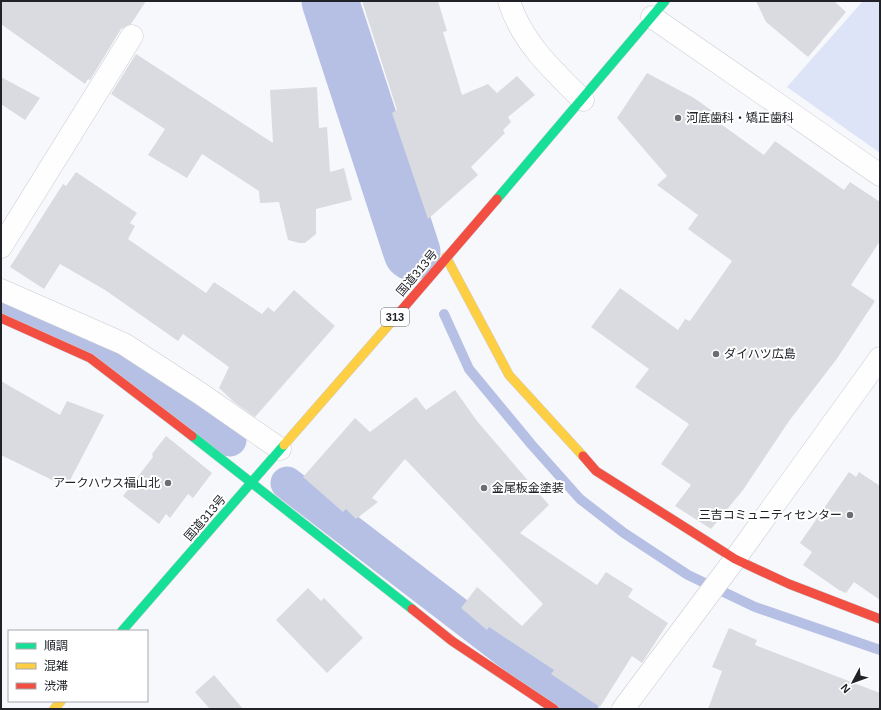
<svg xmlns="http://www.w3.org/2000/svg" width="881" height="710" font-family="Helvetica,'Noto Sans JP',sans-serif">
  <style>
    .green { fill: #dee4f7 }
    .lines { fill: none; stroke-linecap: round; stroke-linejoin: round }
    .stream { stroke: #b6c0e5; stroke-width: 10 }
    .canal { stroke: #b6c0e5; stroke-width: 33 }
    .river { stroke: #b6c0e5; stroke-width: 57 }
    .building { fill: #dadbe0 }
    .street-casing { stroke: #caccd1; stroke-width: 23 }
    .fast-casing { stroke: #caccd1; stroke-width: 10 }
    .slow-casing { stroke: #caccd1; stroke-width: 10 }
    .jam-casing { stroke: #caccd1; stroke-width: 10 }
    .street { stroke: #fefeff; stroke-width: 22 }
    .fast { stroke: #16e098; stroke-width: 9 }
    .slow { stroke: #ffcf43; stroke-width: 9 }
    .jam { stroke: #f24e42; stroke-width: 9 }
    .poi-dot { fill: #6b6d72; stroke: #fff; stroke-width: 1.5 }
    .labels { text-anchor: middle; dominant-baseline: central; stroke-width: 4; stroke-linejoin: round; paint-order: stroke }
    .shield { fill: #fff; stroke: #636468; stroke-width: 1 }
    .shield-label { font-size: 11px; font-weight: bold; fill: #202228 }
    .poi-label { font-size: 12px; fill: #202228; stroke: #fff; text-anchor: start }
    .street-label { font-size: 12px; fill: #202228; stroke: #fff }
  </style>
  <rect width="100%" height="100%" fill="#f7f8fc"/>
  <polygon class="green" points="863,1 880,1 880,153 787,87"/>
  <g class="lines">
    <polyline class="stream" points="444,314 469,369 531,444 580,499 624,533 688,575 755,607 880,650"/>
    <g class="canal">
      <polyline points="1,303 120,359 230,440"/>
      <polyline points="287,483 582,709"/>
    </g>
    <polyline class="river" points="330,1 412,252"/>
  </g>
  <g class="building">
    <polygon points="1,1 146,1 131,24 121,29 90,80 88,79 85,84 1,24"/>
    <polygon points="362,1 438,1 447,31 443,32 462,95 488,84 497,93 517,76 535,95 508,117 511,122 503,130 505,133 471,167 478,175 428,219 392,113 397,110"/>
    <polygon points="756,1 834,1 846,12 808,57 766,22"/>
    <polygon points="136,54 273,143 270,90 317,87 319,128 327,127 330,172 344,168 352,200 316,209 316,234 305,243 299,243 288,240 279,202 260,203 259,191 202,154 187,178 148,155 165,129 111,94"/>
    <polygon points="647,73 694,98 721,117 718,122 764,155 775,141 844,190 850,182 880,202 880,241 851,285 875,301 836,360 789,421 743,490 711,529 675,506 691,485 661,464 689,424 635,387 649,369 591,327 620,288 678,330 685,319 690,321 732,261 688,229 698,215 657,185 667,176 617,118"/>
    <polygon points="1,77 40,98 25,120 1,104"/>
    <polygon points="76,172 137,213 130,223 135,226 128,239 206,293 214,282 262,314 268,307 274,312 294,290 335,326 255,417 234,402 219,388 229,367 183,334 178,341 105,290 60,264 44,289 10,267 63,184 66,186"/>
    <polygon points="1,381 60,415 67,401 104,415 68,484 58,478 56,482 1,455"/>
    <polygon points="455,390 477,421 549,505 520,533 597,585 606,572 633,589 628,597 668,623 642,663 632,656 600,707 551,674 554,670 489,627 487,630 461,608 477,587 522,626 543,604 405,459 372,498 378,502 356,519 346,509 343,512 303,477 355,418 370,432 416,397 426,410"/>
    <polygon points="166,436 212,473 193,498 188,494 170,518 166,514 159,524 123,496 153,457 152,454"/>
    <polygon points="849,472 856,477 859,472 880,486 880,600 854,582 846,593 839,590 803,565 812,552 800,543"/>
    <polygon points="308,588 321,601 324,598 363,638 327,673 276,620"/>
    <polygon points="729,628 757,640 755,645 880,693 880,709 708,709 722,671 712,667"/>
    <polygon points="214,675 243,709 210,709 195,692"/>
  </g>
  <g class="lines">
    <g class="street-casing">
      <g id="street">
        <path d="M 509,1 C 521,41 553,71 583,100"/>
        <polyline points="652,17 880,175"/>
        <polyline points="1,247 132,36"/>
        <polyline points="1,290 124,344 201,394 280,449"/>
        <polyline points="623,709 735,559 880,358"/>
      </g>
    </g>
    <g class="fast-casing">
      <g id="fast">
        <polyline points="497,199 665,1"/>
        <polyline points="192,436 412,609"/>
        <polyline points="122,631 284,445"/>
      </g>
    </g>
    <g class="slow-casing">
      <g id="slow">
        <polyline points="446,257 509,375 583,456"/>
        <polyline points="284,445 393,320"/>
        <polyline points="54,709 61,701"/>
      </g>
    </g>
    <g class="jam-casing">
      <g id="jam">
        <polyline points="1,318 90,358 192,436"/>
        <polyline points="393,320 497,199"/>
        <polyline points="583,456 596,471 735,559 789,584 880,619"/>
        <polyline points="412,609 452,641 554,709"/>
      </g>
    </g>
    <use href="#street" class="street"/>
    <use href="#fast" class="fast"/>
    <use href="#slow" class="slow"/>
    <use href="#jam" class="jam"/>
  </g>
  <g class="poi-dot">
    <circle cx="678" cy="118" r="4"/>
    <circle cx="716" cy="354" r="4"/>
    <circle cx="168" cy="483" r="4"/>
    <circle cx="484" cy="488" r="4"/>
    <circle cx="850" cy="515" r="4"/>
  </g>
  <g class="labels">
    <rect class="shield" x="381" y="308" width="28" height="18" rx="3"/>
    <g class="shield-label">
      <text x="395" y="317">313</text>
    </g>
    <g class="poi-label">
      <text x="686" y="118">河底歯科・矯正歯科</text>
      <text x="724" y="354">ダイハツ広島</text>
      <text x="160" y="483" text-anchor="end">アークハウス福山北</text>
      <text x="492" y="488">金尾板金塗装</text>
      <text x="842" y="515" text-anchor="end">三吉コミュニティセンター</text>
    </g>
    <g class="street-label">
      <text transform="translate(417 273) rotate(-50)">国道313号</text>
      <text transform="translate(205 518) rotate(-49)">国道313号</text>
    </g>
  </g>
  <rect width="881" height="710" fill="none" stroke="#202228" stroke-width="4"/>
  <rect x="8" y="630" width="140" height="72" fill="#ffffff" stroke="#a6a7a9"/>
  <rect x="16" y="643" width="20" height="6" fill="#16e098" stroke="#a6a7a9"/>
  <text x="44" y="650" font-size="12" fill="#202228">順調</text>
  <rect x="16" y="663" width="20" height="6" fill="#ffcf43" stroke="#a6a7a9"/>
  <text x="44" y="670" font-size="12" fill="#202228">混雑</text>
  <rect x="16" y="683" width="20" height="6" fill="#f24e42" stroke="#a6a7a9"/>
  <text x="44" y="690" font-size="12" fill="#202228">渋滞</text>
  <g transform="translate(853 682) rotate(229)" stroke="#ffffff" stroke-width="3" paint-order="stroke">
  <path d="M0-3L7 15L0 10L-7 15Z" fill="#202228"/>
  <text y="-6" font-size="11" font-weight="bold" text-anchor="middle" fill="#202228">N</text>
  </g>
</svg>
